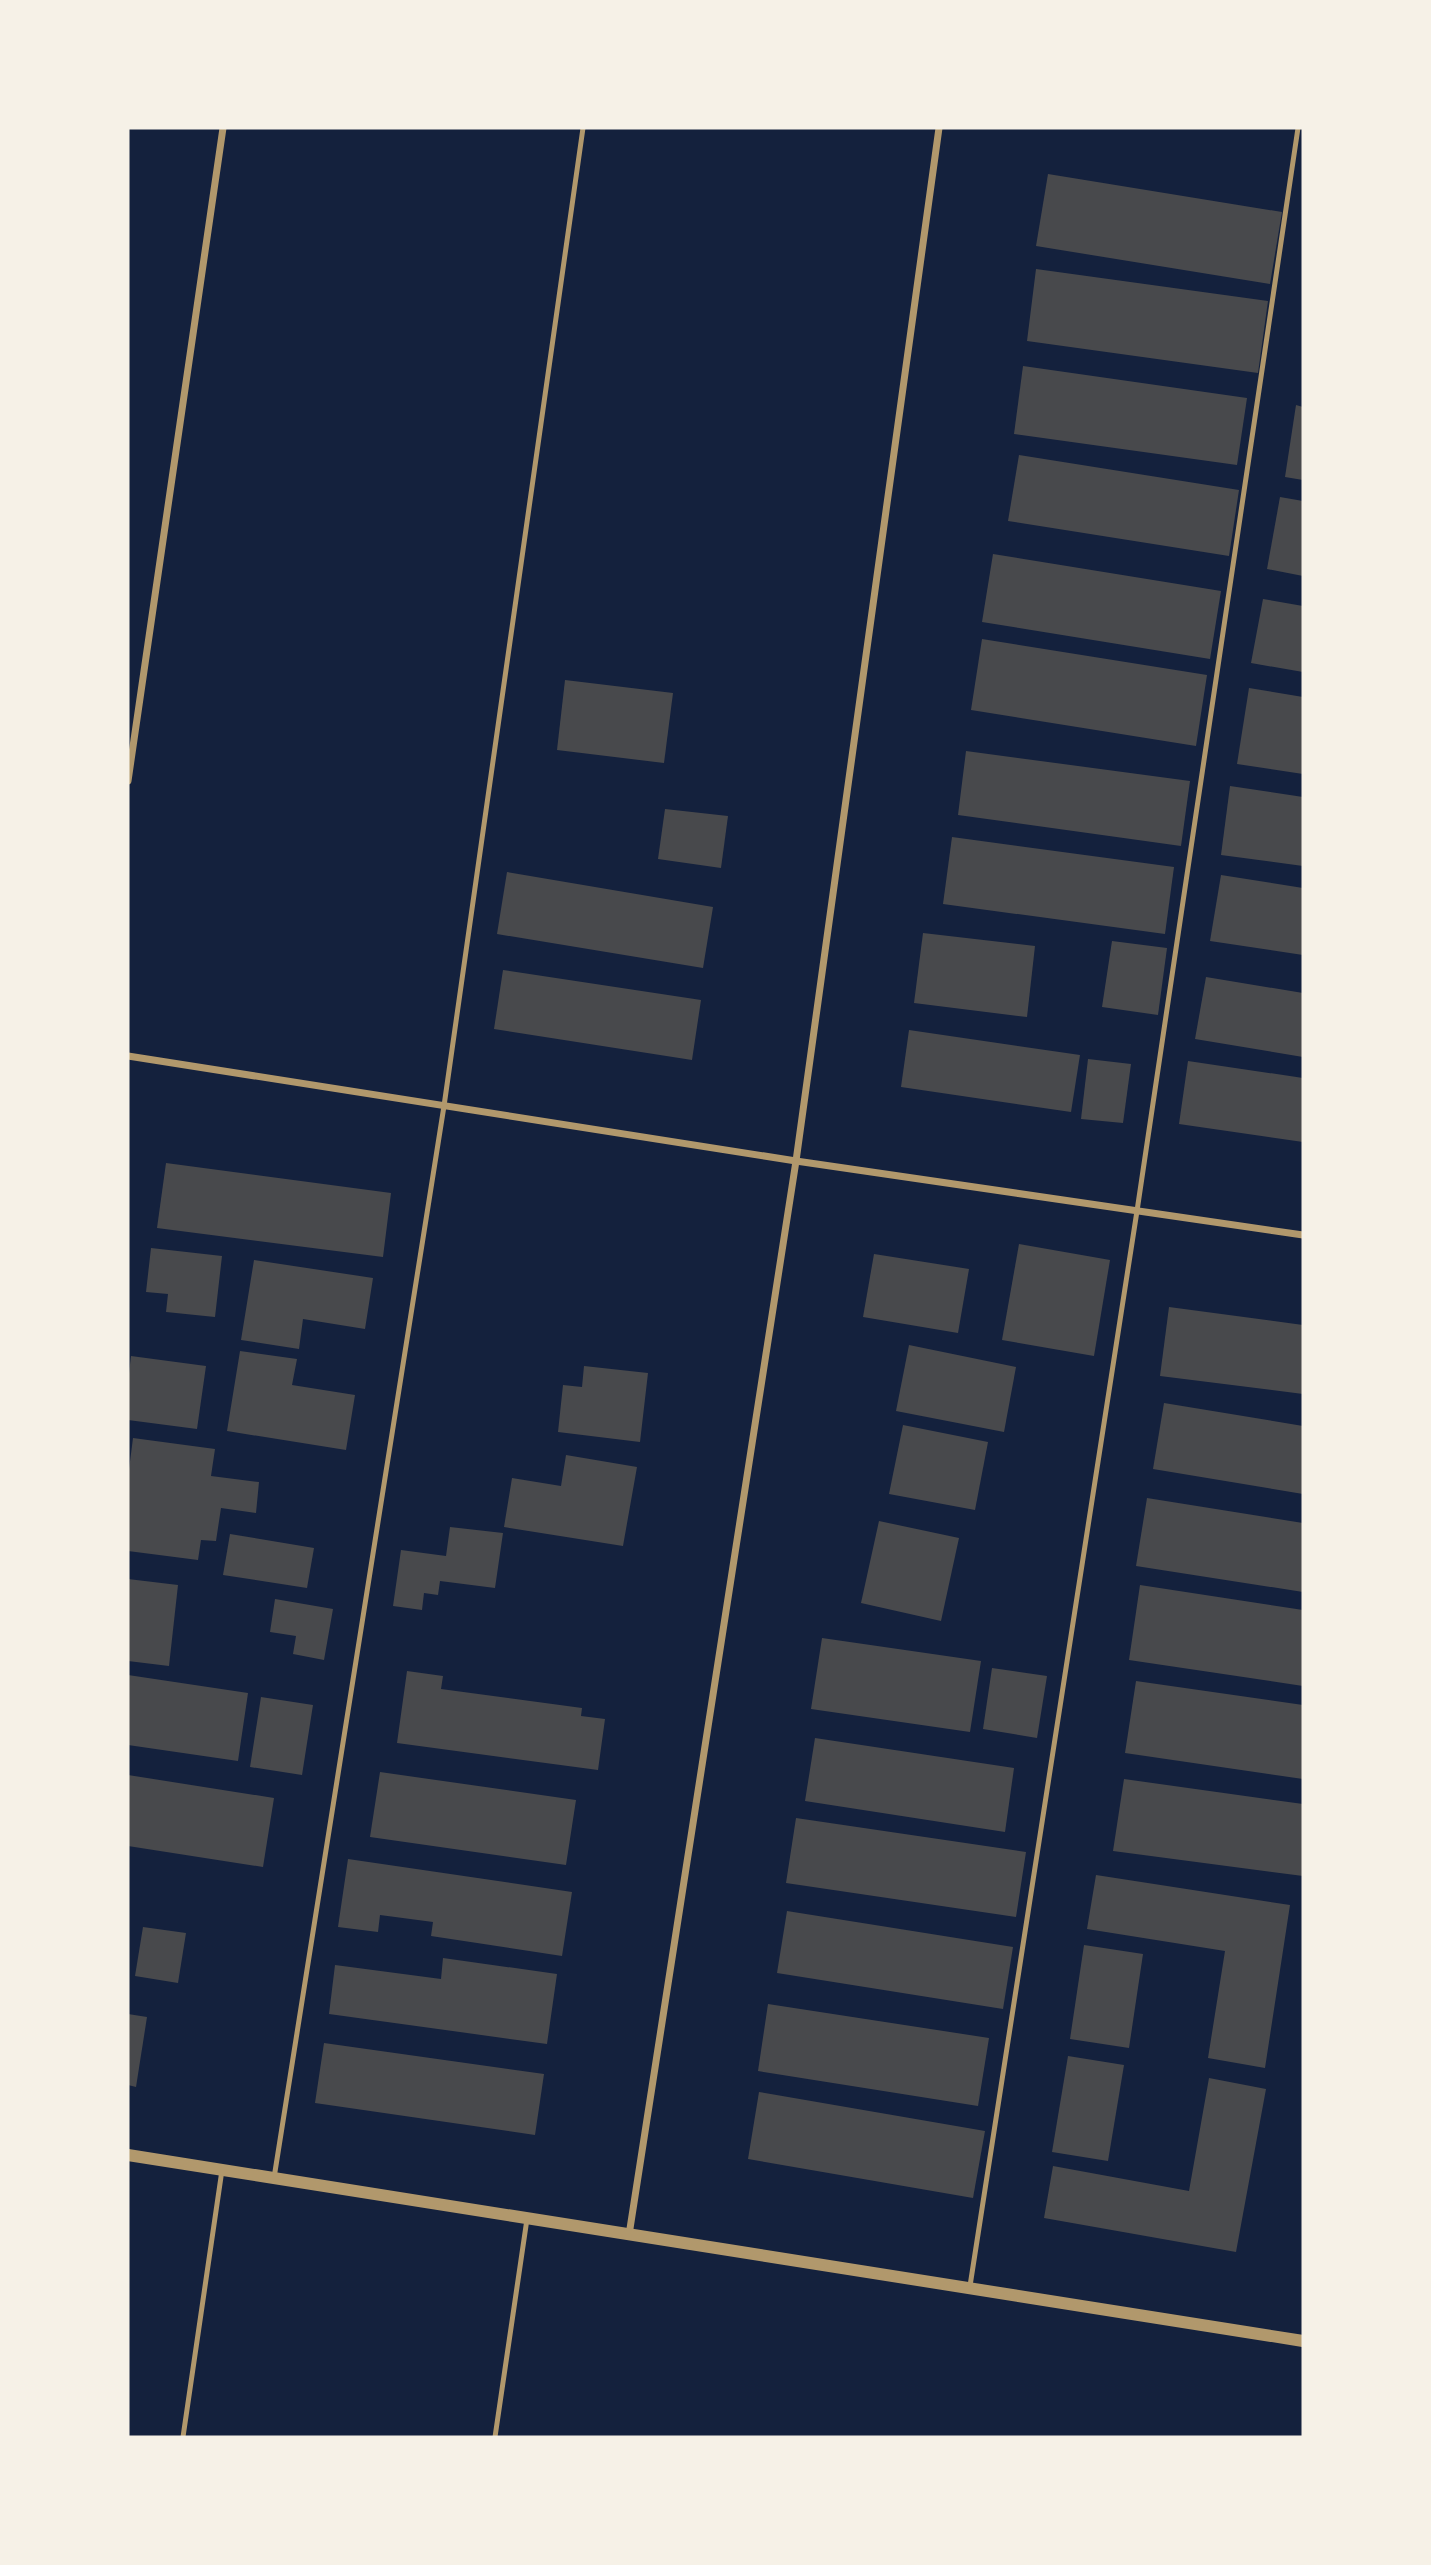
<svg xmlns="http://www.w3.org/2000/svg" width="1431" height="2565" font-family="Mulish,sans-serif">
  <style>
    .building { fill: #48494c }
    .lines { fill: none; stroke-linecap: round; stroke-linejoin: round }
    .service { stroke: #b1986c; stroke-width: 5 }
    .minor { stroke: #b1986c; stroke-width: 7 }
    .tertiary { stroke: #b1986c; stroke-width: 12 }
  </style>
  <rect width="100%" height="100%" fill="#14213d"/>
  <g class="building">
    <polygon points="1048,174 1282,212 1270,284 1036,246"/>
    <polygon points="1036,269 1268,301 1258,373 1027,341"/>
    <polygon points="1023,366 1247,398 1237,465 1014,434"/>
    <polygon points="1296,405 1303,407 1303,480 1285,477"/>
    <polygon points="1019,455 1239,490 1229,556 1008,521"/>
    <polygon points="1280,497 1303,501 1303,576 1267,569"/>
    <polygon points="993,554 1221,591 1210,659 982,622"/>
    <polygon points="1263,599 1303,606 1303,672 1251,663"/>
    <polygon points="982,639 1207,675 1196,746 971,710"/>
    <polygon points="565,680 673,693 664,763 557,750"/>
    <polygon points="1249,688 1303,697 1303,774 1237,764"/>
    <polygon points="966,751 1190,781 1181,846 958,815"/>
    <polygon points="1230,786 1303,797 1303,866 1221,855"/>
    <polygon points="665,809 728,816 721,868 658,859"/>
    <polygon points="952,837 1174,867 1165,934 943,904"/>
    <polygon points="507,872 713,907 703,968 497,934"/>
    <polygon points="1221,875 1303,888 1303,955 1210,941"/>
    <polygon points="923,933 1035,946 1027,1017 914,1003"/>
    <polygon points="1112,941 1167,948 1158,1015 1102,1007"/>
    <polygon points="503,970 701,1000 692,1060 494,1029"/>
    <polygon points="1206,977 1303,993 1303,1057 1195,1039"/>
    <polygon points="909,1030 1080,1055 1071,1112 901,1087"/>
    <polygon points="1088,1059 1131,1064 1123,1123 1081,1119"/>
    <polygon points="1188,1061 1303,1078 1303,1142 1179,1124"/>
    <polygon points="166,1163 391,1193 383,1257 157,1228"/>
    <polygon points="1019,1244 1110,1260 1094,1356 1002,1340"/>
    <polygon points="151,1248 222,1256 215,1317 166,1312 168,1294 146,1292"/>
    <polygon points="874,1254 969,1269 958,1333 863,1317"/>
    <polygon points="254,1260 373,1278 365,1329 303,1319 299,1349 241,1340"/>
    <polygon points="1169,1307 1303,1325 1303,1394 1160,1376"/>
    <polygon points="909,1345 1016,1367 1004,1432 896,1411"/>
    <polygon points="240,1351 297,1359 292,1385 355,1395 346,1450 227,1431"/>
    <polygon points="131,1356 206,1366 197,1429 128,1420 128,1382"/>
    <polygon points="584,1366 648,1373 640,1442 558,1432 563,1385 582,1387"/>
    <polygon points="1164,1403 1303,1426 1303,1494 1153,1469"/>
    <polygon points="903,1425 988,1442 975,1510 889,1494"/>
    <polygon points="133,1438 215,1449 211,1476 259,1482 256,1513 221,1508 216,1541 201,1540 198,1560 128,1551 128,1477"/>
    <polygon points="566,1455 637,1467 623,1546 504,1527 512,1478 561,1486"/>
    <polygon points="1147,1498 1303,1523 1303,1592 1136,1566"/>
    <polygon points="879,1521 959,1538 941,1621 861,1603"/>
    <polygon points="450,1527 503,1533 495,1588 440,1581 438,1595 424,1593 422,1610 393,1606 401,1550 446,1556"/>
    <polygon points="230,1534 314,1548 307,1588 223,1575"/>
    <polygon points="128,1579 178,1585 169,1666 128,1661"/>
    <polygon points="1140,1585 1303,1610 1303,1686 1129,1660"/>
    <polygon points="275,1599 333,1609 324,1660 293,1654 296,1636 270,1632"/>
    <polygon points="822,1638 981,1661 970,1732 811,1709"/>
    <polygon points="992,1668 1047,1676 1037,1738 983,1729"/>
    <polygon points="407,1671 443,1676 441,1689 582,1708 581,1716 605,1719 598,1770 397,1743"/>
    <polygon points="128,1675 248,1693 238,1761 128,1745"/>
    <polygon points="1136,1681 1303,1705 1303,1779 1125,1753"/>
    <polygon points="261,1697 313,1705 302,1775 250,1767"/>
    <polygon points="815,1738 1014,1768 1005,1832 805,1801"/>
    <polygon points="380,1772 576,1800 566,1865 370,1837"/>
    <polygon points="128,1775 274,1798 263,1867 128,1846"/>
    <polygon points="1124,1779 1303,1804 1303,1876 1113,1851"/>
    <polygon points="796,1818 1026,1852 1016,1917 786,1883"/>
    <polygon points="348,1859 572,1892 562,1956 431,1936 433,1922 380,1915 378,1932 338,1927"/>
    <polygon points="1096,1875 1290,1905 1265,2068 1208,2058 1225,1951 1087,1929"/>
    <polygon points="787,1911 1013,1947 1003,2009 777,1973"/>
    <polygon points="143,1927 186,1933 178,1983 135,1976"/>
    <polygon points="1084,1945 1143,1954 1129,2048 1070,2039"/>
    <polygon points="443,1958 557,1974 547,2044 329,2014 335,1965 441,1979"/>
    <polygon points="768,2004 989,2038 978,2106 758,2071"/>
    <polygon points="128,2014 147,2017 136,2087 128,2085"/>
    <polygon points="324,2043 544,2074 535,2135 315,2103"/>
    <polygon points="1068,2056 1124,2065 1108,2161 1052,2152"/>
    <polygon points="1209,2078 1266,2089 1236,2252 1044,2218 1053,2166 1189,2191"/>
    <polygon points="759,2092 985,2131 973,2198 748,2159"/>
  </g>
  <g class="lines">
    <g class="service">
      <polyline points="274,2178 444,1106 583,128"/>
      <polyline points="970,2286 1137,1211 1298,128"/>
      <polyline points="183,2437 222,2170"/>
      <polyline points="495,2437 527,2219"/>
    </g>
    <g class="minor">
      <polyline points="128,781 223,128"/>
      <polyline points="128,1056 796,1161 1303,1235"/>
      <polyline points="629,2235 796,1161 939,128"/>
    </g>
    <polyline class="tertiary" points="128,2155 1303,2341"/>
  </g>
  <rect width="1431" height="2565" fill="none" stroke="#f6f1e7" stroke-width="259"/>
</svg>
